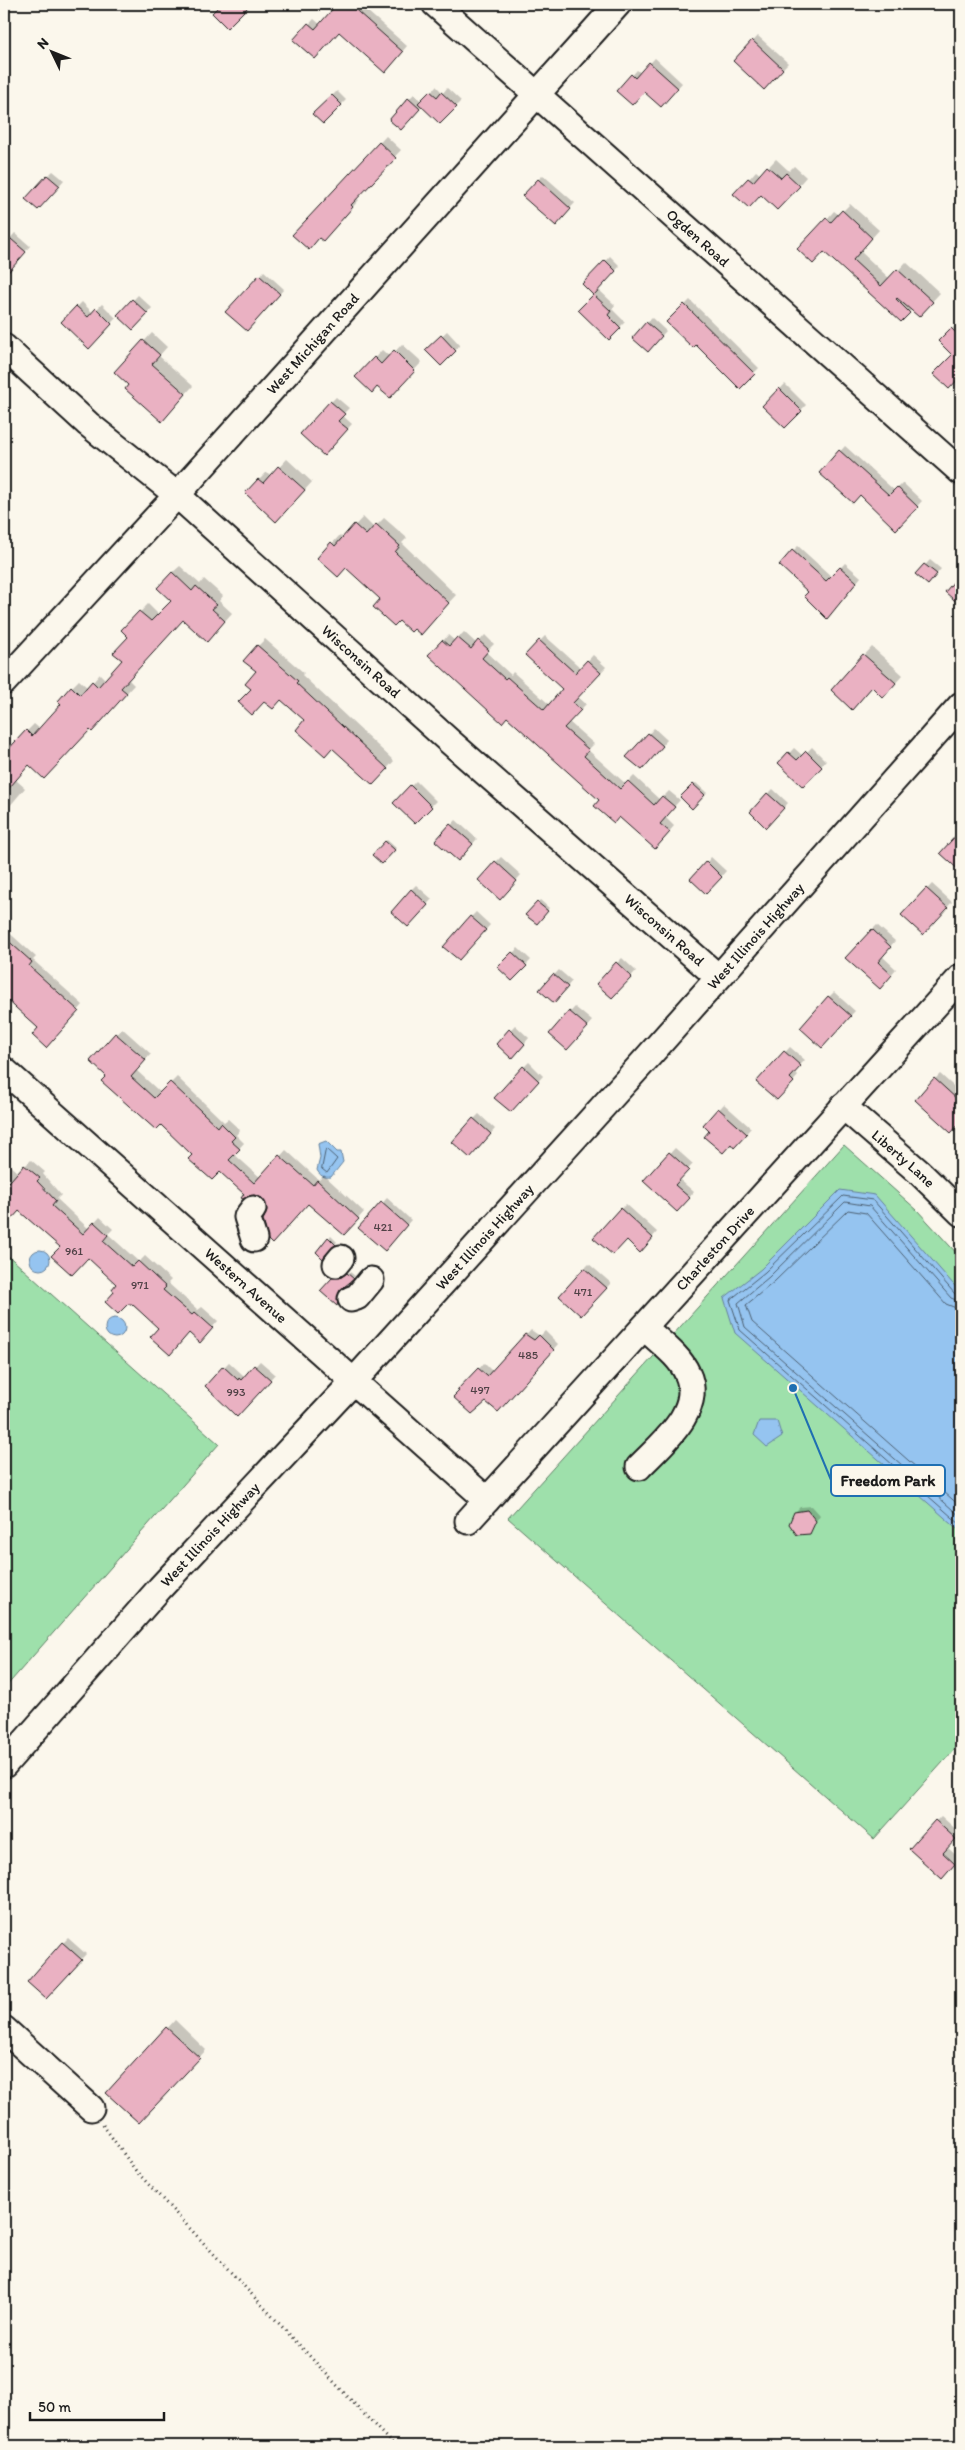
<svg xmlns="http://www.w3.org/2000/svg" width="965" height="2450" font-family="Itim,sans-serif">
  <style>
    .green { fill: #9ee0ab; stroke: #5d7e64 }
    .water { fill: #95c4f0; stroke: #65819b }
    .shadow { fill: #0003 }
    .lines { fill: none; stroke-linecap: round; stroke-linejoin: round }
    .shore { stroke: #4c5f71; stroke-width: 1 }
    .building { fill: #eab1c2; stroke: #1c1c1c }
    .minor-casing { stroke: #1c1c1c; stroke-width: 29 }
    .path { stroke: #1c1c1c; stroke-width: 3; stroke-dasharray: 1 4; stroke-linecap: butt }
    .minor { stroke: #fbf7ec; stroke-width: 25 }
    .labels { text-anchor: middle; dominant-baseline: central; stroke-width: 4; stroke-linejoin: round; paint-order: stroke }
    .number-label { font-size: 12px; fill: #504146 }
    .street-label { font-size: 15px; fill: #1c1c1c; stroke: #fbf7ec }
    .leader { fill: none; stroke: #1f6fb2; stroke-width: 2 }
    .callout-dot { fill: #1f6fb2; stroke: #fbf7ec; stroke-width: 2 }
    .callout { fill: #fbf7ec; stroke: #1f6fb2; stroke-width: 2 }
    .callout-label { font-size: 16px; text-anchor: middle; font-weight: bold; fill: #1c1c1c }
  </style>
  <rect width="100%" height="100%" fill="#fbf7ec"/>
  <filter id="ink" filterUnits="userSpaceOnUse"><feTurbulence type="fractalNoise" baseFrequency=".02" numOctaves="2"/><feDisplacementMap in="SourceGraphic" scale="10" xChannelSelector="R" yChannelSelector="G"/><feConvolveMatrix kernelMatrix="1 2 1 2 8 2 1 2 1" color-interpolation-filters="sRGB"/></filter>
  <g filter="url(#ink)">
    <g class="green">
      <polygon points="844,1145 917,1210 961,1258 961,1742 874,1839 508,1518"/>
      <polygon points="4,1252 219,1444 4,1689"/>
    </g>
    <g class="water">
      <path d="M 326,1141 L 337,1152 L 341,1152 L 343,1162 L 331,1177 C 324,1178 320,1176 317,1170 L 320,1158 L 318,1144 Z"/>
      <polygon points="840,1190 875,1195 961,1293 961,1532 735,1333 724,1298 761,1269"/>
      <circle cx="40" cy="1260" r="10"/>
      <circle cx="115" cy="1328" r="10"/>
      <polygon points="759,1421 777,1421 782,1437 767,1447 754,1435"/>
    </g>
    <g class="shadow">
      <polygon points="339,4 359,4 407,46 390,66 340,31 295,40 314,19 321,25"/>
      <polygon points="796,4 805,4 801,8"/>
      <polygon points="758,36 788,63 769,83 735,61"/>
      <polygon points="655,58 682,83 666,101 644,91 618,91 637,70 641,73"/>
      <polygon points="436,86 443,93 447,88 461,101 440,122 422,105 406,124 409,99 414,94 422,102"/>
      <polygon points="337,91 346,100 323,123 314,114"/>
      <polygon points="386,136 401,150 356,198 359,200 330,233 320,237 294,235"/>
      <polygon points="776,159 789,171 794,166 806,177 785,201 761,194 749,179 756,171 761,175"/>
      <polygon points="53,171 64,180 43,204 48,176"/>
      <polygon points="543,175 575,203 560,219 538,180"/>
      <polygon points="850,204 879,230 860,251 890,279 906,262 940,293 926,308 912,309 901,320 825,250 827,219 834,211 839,215"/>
      <polygon points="15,233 30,246 9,270 4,266 4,245"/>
      <polygon points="610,256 620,266 598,289 615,305 612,309 625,322 609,338 580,310 595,295 583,284"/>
      <polygon points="264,271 284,289 252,324 260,276"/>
      <polygon points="138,295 152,308 133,328 119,315"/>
      <polygon points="690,300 759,368 740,387 696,344 668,322"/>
      <polygon points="82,302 93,313 102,304 116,318 89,347 62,322"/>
      <polygon points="652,318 666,331 653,345 647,323"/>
      <polygon points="957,324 961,328 961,375 949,387 954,355 940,341"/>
      <polygon points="447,331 460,345 441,364 427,350"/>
      <polygon points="152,333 167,347 159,356 193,386 169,412 130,385 115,372"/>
      <polygon points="402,344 422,362 390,396 378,385 357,377 382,350 390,357"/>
      <polygon points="785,384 806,405 785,427 764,406"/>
      <polygon points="336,397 349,408 342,415 352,424 329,449 331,402"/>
      <polygon points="845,446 895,491 903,483 922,501 896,528 861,494 821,473"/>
      <polygon points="287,459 312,482 284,513 246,493 267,472 271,476"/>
      <polygon points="363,517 374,528 384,518 407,538 402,543 456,595 428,625 381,599 346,567 319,558 340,535 343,538"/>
      <polygon points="798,546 832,577 845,563 861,577 832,612 810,591 793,551"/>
      <polygon points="930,560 941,569 933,578 917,574"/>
      <polygon points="180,566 200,584 204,579 223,596 219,601 232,613 214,633 183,619 128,679 134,685 99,723 29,764 16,780 25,788 4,813 4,764 15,751 27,731 34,724 40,729 63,704 72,687 79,680 88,688 100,674 106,680 123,660 130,637 123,630 148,604 159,615 172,601 172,573"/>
      <polygon points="464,632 477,644 485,635 494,644 486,652 511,675 513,672 550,705 563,689 526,655 545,636 581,668 593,655 606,667 578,697 586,704 569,722 594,744 588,750 626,784 634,776 660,800 669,791 680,800 665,817 674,826 660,842 601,800 443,641 448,635 455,641"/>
      <polygon points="265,639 304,673 302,675 394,761 380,776 306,720 282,699 252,688 258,671 258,646"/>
      <polygon points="872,647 903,675 891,688 872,686 832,690"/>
      <polygon points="654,728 667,740 646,764 628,757"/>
      <polygon points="812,747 826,761 803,785 780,763 794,748 803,756"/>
      <polygon points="416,781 436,801 415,822 394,803"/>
      <polygon points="696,783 707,793 692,807 682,797"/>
      <polygon points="773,789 788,803 771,821 768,794"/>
      <polygon points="456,820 477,839 463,855 437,841"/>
      <polygon points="387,840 396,848 382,862 374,855"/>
      <polygon points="501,857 521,875 505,893 496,862"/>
      <polygon points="711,857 726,871 711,888 707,862"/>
      <polygon points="932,884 952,902 923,934 903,915"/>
      <polygon points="416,885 432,899 413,920 411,890"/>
      <polygon points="540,900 549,908 537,922 527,914"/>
      <polygon points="476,912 490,925 464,954 471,917"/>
      <polygon points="877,925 895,941 882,956 896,969 880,988 872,930"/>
      <polygon points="4,928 36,957 33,960 83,1005 51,1041 4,995"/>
      <polygon points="518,948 531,960 512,980 499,967"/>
      <polygon points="622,958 636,971 612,997 598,983"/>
      <polygon points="559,970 572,981 559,996 541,989"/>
      <polygon points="834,992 855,1011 827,1041 829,997"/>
      <polygon points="575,1007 592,1021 572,1043 551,1033"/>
      <polygon points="515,1025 529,1038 517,1052 497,1044"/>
      <polygon points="122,1028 151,1054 136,1070 161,1093 177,1077 224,1122 228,1119 240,1130 236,1135 244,1143 234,1154 261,1178 286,1150 319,1180 324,1175 364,1212 350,1228 308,1202 268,1211 267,1202 255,1193 246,1194 220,1170 194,1155 92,1061"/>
      <polygon points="790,1047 805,1060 794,1072 798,1076 782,1094 758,1082"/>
      <polygon points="529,1062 543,1076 516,1106 524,1067"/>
      <polygon points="940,1074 961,1093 958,1099 961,1102 961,1121 951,1131 935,1079"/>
      <polygon points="724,1104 751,1128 739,1141 711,1131 705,1125"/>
      <polygon points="479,1114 495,1129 475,1151 474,1119"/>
      <polygon points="675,1148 693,1164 679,1179 694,1192 677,1211 644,1181"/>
      <polygon points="4,1160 18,1173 31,1160 45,1172 43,1174 61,1195 57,1199 89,1229 100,1217 113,1229 108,1234 139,1262 145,1256 171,1280 168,1283 198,1310 202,1307 218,1321 206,1335 160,1328 116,1292 118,1283 88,1256 62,1247 19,1210 11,1218 4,1212"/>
      <polygon points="387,1198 411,1220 389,1245 360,1228"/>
      <polygon points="626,1204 657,1232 645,1246 627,1239 621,1209"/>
      <polygon points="331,1236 337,1242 323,1257 317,1252"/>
      <polygon points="589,1264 611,1283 586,1309 584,1269"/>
      <polygon points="350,1272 355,1276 341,1287 337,1304 322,1291 336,1276 344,1276"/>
      <polygon points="531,1330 540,1336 545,1331 558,1344 503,1405 486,1400 455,1397 484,1363 493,1372"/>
      <polygon points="260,1361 275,1374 242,1411 224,1367 229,1362 243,1375 247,1375"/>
      <polygon points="812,1506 820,1515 809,1532 795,1512 800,1507"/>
      <polygon points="941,1816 960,1833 947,1847 959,1858 947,1872 936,1821"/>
      <polygon points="68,1938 86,1954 50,1993 63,1943"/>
      <polygon points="4,1943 9,1947 4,1953"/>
      <polygon points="175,2020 206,2050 147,2114 108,2093"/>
    </g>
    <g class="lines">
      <g class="shore">
        <polygon points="326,1149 337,1159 327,1173 322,1169"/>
        <polyline points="961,1296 955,1294 873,1200 843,1196 765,1272 730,1300 740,1330 961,1525"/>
        <polyline points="961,1302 951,1298 870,1206 845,1202 769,1277 738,1303 745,1327 961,1517"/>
        <polyline points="961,1310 946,1304 866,1213 848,1210 774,1282 746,1305 752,1322 961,1507"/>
      </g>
    </g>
    <g class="building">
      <polygon points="221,4 251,4 227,28 212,13"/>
      <polygon points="337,4 349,4 403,52 385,73 339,32 315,59 293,40 308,23 315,29"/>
      <polygon points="752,40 783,69 764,90 733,61"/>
      <polygon points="649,62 678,88 661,107 644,92 632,105 616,91 631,74 635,78"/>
      <polygon points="430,91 437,97 441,92 457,107 440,124 418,103"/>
      <polygon points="332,95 342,105 323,124 312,114"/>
      <polygon points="408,98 420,109 401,130 389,120"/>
      <polygon points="379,142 396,158 351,205 353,207 323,241 319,238 309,250 292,235"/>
      <polygon points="767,166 781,178 786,173 800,186 777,210 761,195 749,208 733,194 748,178 753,182"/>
      <polygon points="47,175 60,186 38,210 25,199"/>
      <polygon points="538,179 571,209 556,226 522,196"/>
      <polygon points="842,210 872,238 853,260 881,286 897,269 933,302 919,317 897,298 896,299 910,313 901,322 824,252 813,264 797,249 826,218 831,222"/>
      <polygon points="4,233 26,252 4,277"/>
      <polygon points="605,260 616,271 594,295 611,311 608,315 621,328 609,340 578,310 593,295 582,284"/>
      <polygon points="259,275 280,294 247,331 225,312"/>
      <polygon points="132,299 148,314 133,330 117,315"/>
      <polygon points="684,304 755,374 740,389 696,345 693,348 666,322"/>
      <polygon points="76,306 88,317 96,308 112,324 89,349 61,322"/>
      <polygon points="646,322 662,336 648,352 632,338"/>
      <polygon points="951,328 961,338 961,376 949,389 933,374 952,355 938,341"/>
      <polygon points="441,335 456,351 441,366 425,350"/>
      <polygon points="143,340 160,355 152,364 186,394 162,422 125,389 128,385 114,372"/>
      <polygon points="394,350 415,371 390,398 377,387 372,393 355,377 374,357 381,364"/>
      <polygon points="779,388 802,411 785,428 762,406"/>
      <polygon points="330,401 345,414 338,421 348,429 324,456 300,434"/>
      <polygon points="839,450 889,495 897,487 918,507 896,530 860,495 853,503 819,473"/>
      <polygon points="278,466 305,490 276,522 245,493 258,479 263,483"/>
      <polygon points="354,524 366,535 376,524 400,546 395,552 449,603 421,635 414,629 411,632 399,621 394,626 373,607 380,599 346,568 338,577 317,558 331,542 335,546"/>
      <polygon points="792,550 826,581 840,567 857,582 827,619 804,596 808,592 779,565"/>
      <polygon points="924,564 937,574 928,585 915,574"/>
      <polygon points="172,572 192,591 196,586 217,605 212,609 225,621 207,642 183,620 121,688 127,693 92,732 90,730 44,779 29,765 4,794 4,754 26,730 32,736 61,704 58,701 71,686 80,695 92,681 98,687 122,660 113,653 128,637 121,630 139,611 151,621 171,601 157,588"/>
      <polygon points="961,573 961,606 945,592"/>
      <polygon points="457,637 471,649 478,640 489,650 482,658 505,679 507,677 544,710 562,689 525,655 539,640 575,673 587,660 601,673 573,703 581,710 564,728 589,750 584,756 620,789 628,781 654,805 662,796 675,807 660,824 670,832 655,849 619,817 614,823 594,806 599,800 507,717 502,723 428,655 442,640 449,646"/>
      <polygon points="257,645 298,681 296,683 388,769 373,785 332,748 325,756 296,730 304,720 281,700 273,709 264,702 252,715 238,702 251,689 245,684 256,671 243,661"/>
      <polygon points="863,654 896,683 883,698 872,687 852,710 831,690"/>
      <polygon points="648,733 663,746 642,770 626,757"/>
      <polygon points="806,751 822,767 803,787 778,763 788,752 797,760"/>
      <polygon points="693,784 705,795 692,809 680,797"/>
      <polygon points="410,785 432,807 415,824 393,803"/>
      <polygon points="767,793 784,808 766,828 750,812"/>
      <polygon points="450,824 473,844 458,861 435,841"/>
      <polygon points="961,830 961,872 940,853"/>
      <polygon points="385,841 395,850 382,864 372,855"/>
      <polygon points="495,861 517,881 500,900 478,880"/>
      <polygon points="706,861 722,877 706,894 690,879"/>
      <polygon points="926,888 948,908 923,935 901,915"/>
      <polygon points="411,889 428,905 408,927 391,912"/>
      <polygon points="537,902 548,911 537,924 525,915"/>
      <polygon points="470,916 486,930 459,960 443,947"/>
      <polygon points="872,929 891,947 878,962 892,975 880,989 845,958"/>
      <polygon points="4,937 32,962 29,966 79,1011 46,1048 32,1035 38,1028 4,997"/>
      <polygon points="512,952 527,966 512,981 497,967"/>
      <polygon points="616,962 632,977 612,998 596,984"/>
      <polygon points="553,974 568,987 554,1003 539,990"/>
      <polygon points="828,996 851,1016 822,1048 800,1028"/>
      <polygon points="569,1011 588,1027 567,1050 549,1034"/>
      <polygon points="509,1029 525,1044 512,1059 496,1044"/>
      <polygon points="115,1033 146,1060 131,1077 154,1098 170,1082 218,1127 221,1123 235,1137 231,1141 240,1149 229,1160 254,1183 279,1155 313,1185 317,1180 359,1219 344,1235 308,1204 272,1244 268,1240 263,1220 267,1210 262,1198 254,1195 243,1199 241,1198 244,1194 220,1172 212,1180 188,1159 192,1155 161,1125 156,1130 101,1081 106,1076 90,1061"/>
      <polygon points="784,1051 801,1066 790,1078 794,1082 777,1100 756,1082"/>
      <polygon points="523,1066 539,1081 511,1112 494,1098"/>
      <polygon points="934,1078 958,1100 954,1104 961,1111 961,1122 951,1133 915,1100"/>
      <polygon points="718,1108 747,1134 734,1148 731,1144 723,1153 704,1137 709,1131 703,1125"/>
      <polygon points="473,1118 491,1134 470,1158 452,1142"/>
      <polygon points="669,1152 689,1170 675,1185 690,1198 677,1212 643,1181"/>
      <polygon points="24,1165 40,1178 37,1181 56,1201 52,1206 83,1234 94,1222 108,1235 103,1241 132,1267 138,1261 166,1287 163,1290 192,1315 195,1312 213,1328 200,1343 189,1333 170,1355 150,1337 158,1328 132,1304 128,1304 118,1314 105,1302 114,1292 112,1289 116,1284 88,1258 72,1275 51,1256 60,1247 19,1211 4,1228 4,1188"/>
      <polygon points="381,1202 407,1225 385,1251 358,1228"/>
      <polygon points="620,1208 653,1238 640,1253 627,1240 613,1255 593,1238"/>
      <polygon points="328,1237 336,1245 323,1259 316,1252"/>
      <polygon points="584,1268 607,1288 581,1316 559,1296"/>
      <polygon points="347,1273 354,1279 340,1290 337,1306 320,1291 332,1278 340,1278"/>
      <polygon points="525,1334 534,1340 539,1335 554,1350 498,1412 486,1402 472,1414 453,1397 459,1391 457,1390 478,1368 487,1376"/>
      <polygon points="254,1365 271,1380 237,1417 205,1386 223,1366 238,1380 239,1378 241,1380"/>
      <polygon points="807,1510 816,1521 810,1534 797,1535 789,1524 794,1512"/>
      <polygon points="935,1820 956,1839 943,1853 955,1864 942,1879 909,1849"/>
      <polygon points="62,1942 82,1960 46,1999 27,1982"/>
      <polygon points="166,2027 200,2058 139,2123 106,2093"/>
    </g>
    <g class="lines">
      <g class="minor-casing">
        <g id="minor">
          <path id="s1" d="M 435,4 L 961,472"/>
          <path id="s2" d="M 4,347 L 88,424 L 177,495 L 448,740 L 718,977"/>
          <path id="s3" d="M 4,682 L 177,495 L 618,4"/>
          <path id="s4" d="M 4,1070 L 487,1500"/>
          <path id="s5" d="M 843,1106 L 920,1173 L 961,1213"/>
          <polyline points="253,1209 247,1217 254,1239"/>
          <polyline points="336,1264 341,1258"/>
          <polyline points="351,1299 357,1297 371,1280"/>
          <path d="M 639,1467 C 661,1444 705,1410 687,1373 C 679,1355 658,1341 644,1327"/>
          <path id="s6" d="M 468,1521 L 961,977"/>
          <path id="s7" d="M 4,1765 L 160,1588 L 353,1382 L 647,1058 L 961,705"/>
          <polyline points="4,2029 91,2108"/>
        </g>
      </g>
      <polyline class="path" points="103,2125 136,2171 394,2446"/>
      <use href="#minor" class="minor"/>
    </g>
  </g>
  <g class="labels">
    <g class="number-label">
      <text x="383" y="1227">421</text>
      <text x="74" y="1251">961</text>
      <text x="140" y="1285">971</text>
      <text x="583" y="1292">471</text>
      <text x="528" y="1355">485</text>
      <text x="480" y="1390">497</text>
      <text x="236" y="1392">993</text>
    </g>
    <g class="street-label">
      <text stroke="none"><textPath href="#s1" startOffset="352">Ogden Road</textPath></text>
      <text stroke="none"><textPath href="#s3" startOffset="458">West Michigan Road</textPath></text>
      <text stroke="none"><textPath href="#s2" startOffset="476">Wisconsin Road</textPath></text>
      <text stroke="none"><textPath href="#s2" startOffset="881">Wisconsin Road</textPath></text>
      <text stroke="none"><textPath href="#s7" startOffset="1119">West Illinois Highway</textPath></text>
      <text stroke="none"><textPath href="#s5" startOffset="80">Liberty Lane</textPath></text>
      <text stroke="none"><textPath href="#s7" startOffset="714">West Illinois Highway</textPath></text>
      <text stroke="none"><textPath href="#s6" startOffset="368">Charleston Drive</textPath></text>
      <text stroke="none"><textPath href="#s4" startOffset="324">Western Avenue</textPath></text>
      <text stroke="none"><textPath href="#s7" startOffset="309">West Illinois Highway</textPath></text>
    </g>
  </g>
  <path class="leader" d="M793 1388L831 1480"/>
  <circle class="callout-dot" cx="793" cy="1388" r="5"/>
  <rect class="callout" x="831" y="1465" width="114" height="31" rx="5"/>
  <g class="callout-label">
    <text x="888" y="1486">Freedom Park</text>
  </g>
  <rect width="965" height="2450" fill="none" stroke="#fbf7ec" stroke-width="20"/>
  <rect x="10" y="10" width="945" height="2430" fill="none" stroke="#1c1c1c" stroke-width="2" filter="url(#ink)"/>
  <g transform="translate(52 52) rotate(313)" stroke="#fbf7ec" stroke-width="4" paint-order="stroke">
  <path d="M0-4L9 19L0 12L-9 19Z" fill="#1c1c1c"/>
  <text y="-8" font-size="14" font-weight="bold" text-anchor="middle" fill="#1c1c1c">N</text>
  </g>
  <path d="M30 2412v8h134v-8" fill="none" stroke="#1c1c1c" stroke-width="2.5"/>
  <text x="38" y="2412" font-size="15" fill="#1c1c1c" stroke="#fbf7ec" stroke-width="4" paint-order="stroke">50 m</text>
</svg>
